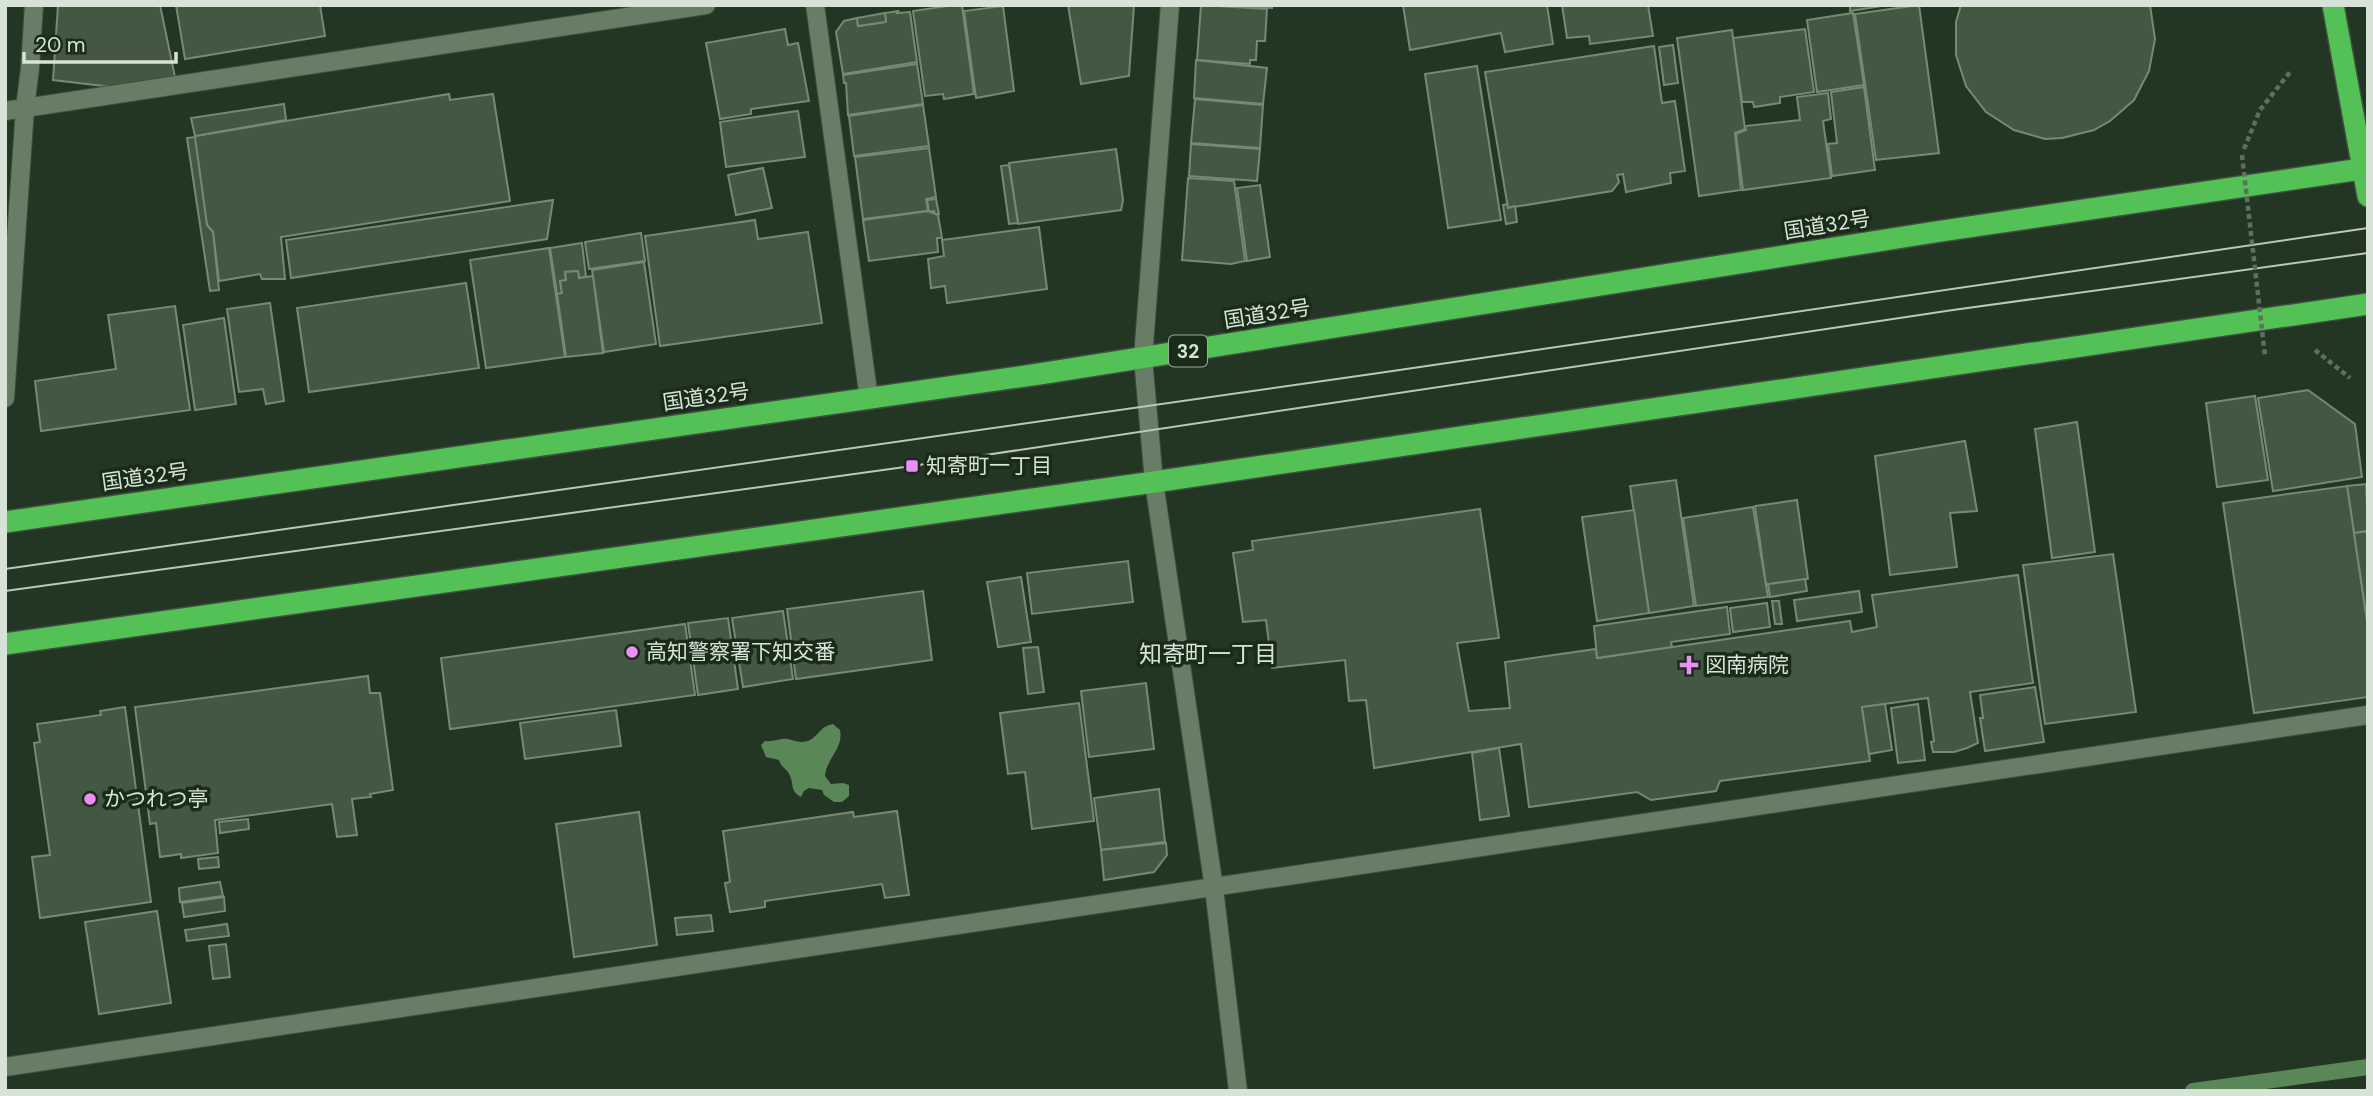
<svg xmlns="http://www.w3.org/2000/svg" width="2373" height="1096" font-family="'DM Sans','Noto Sans JP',sans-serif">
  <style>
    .water { fill: #598758 }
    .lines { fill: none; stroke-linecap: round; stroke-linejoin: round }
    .stream { stroke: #598758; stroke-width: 16 }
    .building { fill: #445743; stroke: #758a73; stroke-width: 2 }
    .minor-casing { stroke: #405040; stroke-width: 20 }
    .highway-casing { stroke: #405040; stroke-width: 24 }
    .path { stroke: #5e6f5e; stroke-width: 4.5; stroke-dasharray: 5 3.5; stroke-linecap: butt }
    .minor { stroke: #687d66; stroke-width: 18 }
    .highway { stroke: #53c155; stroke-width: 21 }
    .tram { stroke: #bac7ba; stroke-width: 2 }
    .path-bridge { stroke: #5e6f5e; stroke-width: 4.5; stroke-dasharray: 5 3.5; stroke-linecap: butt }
    .poi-dot { fill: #ee8cf8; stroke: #192c19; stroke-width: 2.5 }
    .labels { text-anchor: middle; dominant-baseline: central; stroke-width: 7; stroke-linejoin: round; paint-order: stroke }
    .shield { fill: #192c19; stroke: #9eac9e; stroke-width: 2 }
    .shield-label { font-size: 19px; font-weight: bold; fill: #d7e3d7 }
    .street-label { font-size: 21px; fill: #d7e3d7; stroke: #192c19 }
    .poi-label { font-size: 21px; fill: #d7e3d7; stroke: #192c19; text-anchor: start }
    .neighbourhood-label { font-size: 23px; fill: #d7e3d7; stroke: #192c19 }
  </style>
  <rect width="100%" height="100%" fill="#233623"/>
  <path class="water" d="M 833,724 L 840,730 C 844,748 826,759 825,776 L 831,784 L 843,783 L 849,785 L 849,796 L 842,802 L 834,802 L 824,795 L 822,790 L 809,788 L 804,791 L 801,797 C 790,791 794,785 790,776 C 788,769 781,768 779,760 L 766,757 L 761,745 L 765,741 C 773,742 781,738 788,739 C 796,741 802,744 810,740 C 820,734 821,726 833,724 Z"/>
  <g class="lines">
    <polyline class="stream" points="2193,1091 2368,1067"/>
  </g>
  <g class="building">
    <polygon points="58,5 160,5 175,77 121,88 53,80"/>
    <polygon points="176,5 320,5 325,36 185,59"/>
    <polygon points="954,5 962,5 974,94 944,99 943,94 925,96 913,11"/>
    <polygon points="1068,5 1134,5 1129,76 1081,84"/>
    <polygon points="1201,5 1267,9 1265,41 1257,41 1256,60 1250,60 1250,64 1197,60"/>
    <polygon points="1230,5 1272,5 1272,8"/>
    <polygon points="1403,5 1547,5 1553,44 1505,52 1501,33 1410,50"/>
    <polygon points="1562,5 1648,5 1653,36 1590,44 1589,36 1567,38"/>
    <polygon points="1850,5 1888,5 1850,11"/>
    <polygon points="1919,5 1939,153 1876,160 1855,14"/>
    <polygon points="1961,5 2150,5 2155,39 2149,71 2134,100 2110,121 2094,130 2062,138 2045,139 2014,130 1986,112 1966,86 1956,55 1956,22"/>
    <polygon points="1003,6 1014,91 976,98 964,11"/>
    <polygon points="898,11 897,13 910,12 917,62 843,74 836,32 844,21 857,18 858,26 886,22 885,13"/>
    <polygon points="885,13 886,22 858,26 857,18"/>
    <polygon points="1853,13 1864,85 1817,92 1807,20"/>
    <polygon points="785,29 788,45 798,43 809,101 751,109 751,114 720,119 706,43"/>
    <polygon points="1805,29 1814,92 1780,97 1780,103 1754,107 1753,102 1742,102 1733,38"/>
    <polygon points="1732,30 1745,129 1735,133 1741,190 1699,196 1677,38"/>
    <polygon points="1673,45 1678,83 1664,85 1659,47"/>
    <polygon points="1654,46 1662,103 1675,101 1685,171 1670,173 1671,183 1626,192 1623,174 1617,175 1619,182 1612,191 1508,208 1485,72"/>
    <polygon points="1196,60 1267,68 1263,104 1194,98"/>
    <polygon points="917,64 923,104 848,115 846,83 844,83 843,75"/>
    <polygon points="1477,66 1501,220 1448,228 1425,74"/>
    <polygon points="1864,87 1875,170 1832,176 1828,144 1837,143 1831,92"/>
    <polygon points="1828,93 1831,119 1823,121 1831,178 1743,190 1736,134 1746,130 1745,126 1800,120 1797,97"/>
    <polygon points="449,94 450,100 493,94 510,201 281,237 285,279 262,279 260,274 219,281 213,232 207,225 195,148 195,136"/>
    <polygon points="1195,99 1263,105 1260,148 1191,143"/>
    <polygon points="284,104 286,120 195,136 191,118"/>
    <polygon points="923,105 929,146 854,156 849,116"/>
    <polygon points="798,111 805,157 726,167 720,122"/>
    <polygon points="195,137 207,225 213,232 219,290 210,291 187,138"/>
    <polygon points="1191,144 1260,149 1257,181 1189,176"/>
    <polygon points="929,148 936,197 926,199 928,211 863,219 855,157"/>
    <polygon points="1116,149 1123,200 1121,210 1018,224 1009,163"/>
    <polygon points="1009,165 1018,223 1009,224 1001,166"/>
    <polygon points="763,168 772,208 736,215 728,175"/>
    <polygon points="1188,178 1234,181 1245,261 1231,264 1182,260"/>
    <polygon points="1260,185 1270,257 1247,261 1237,188"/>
    <polygon points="936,199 939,214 935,214 934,211 929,212 927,200"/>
    <polygon points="553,200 547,239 291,278 286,240"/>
    <polygon points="1507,204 1508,208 1515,206 1517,222 1506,224 1503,205"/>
    <polygon points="928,211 938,215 942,238 937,238 938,252 869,261 863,220"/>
    <polygon points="755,220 758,239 808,232 822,323 660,346 645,236"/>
    <polygon points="1039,227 1047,289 947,303 945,286 931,288 928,259 944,256 942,240"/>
    <polygon points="641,233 645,261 589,269 585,242"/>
    <polygon points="582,243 586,277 579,278 578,271 565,272 566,280 560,281 562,293 557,294 550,248"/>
    <polygon points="549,248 565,357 486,368 470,260"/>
    <polygon points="644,262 656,344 604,352 592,270"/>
    <polygon points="578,271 579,278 593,276 603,353 566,357 557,294 562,293 560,281 566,280 565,272"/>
    <polygon points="466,283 479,368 309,392 297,308"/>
    <polygon points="270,303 284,401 266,404 263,389 239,392 227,309"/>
    <polygon points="175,306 190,410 41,431 35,381 116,369 108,315"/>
    <polygon points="224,318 236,404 195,410 183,325"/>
    <polygon points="2308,390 2355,424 2362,477 2273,491 2258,398"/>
    <polygon points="2255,396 2268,480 2217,487 2206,403"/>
    <polygon points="2077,422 2095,552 2052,558 2035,429"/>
    <polygon points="1965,441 1977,511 1950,513 1957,567 1890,575 1875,456"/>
    <polygon points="1676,480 1694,606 1649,613 1630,486"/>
    <polygon points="2366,484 2368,531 2354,533 2347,486"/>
    <polygon points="2347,486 2368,627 2368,697 2254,713 2223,503"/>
    <polygon points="1797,500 1808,579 1766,585 1755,506"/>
    <polygon points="1753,507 1768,597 1696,606 1683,518"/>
    <polygon points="1480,509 1499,638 1457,643 1469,711 1510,708 1505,662 1596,649 1597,658 1850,621 1852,632 1877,627 1872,595 2018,575 2033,683 1970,692 1978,743 1967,748 1954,752 1933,752 1931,742 1934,741 1928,698 1862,707 1870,761 1720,781 1716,791 1651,800 1637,792 1529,807 1521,744 1374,768 1366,700 1349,701 1345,660 1272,668 1266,620 1243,622 1233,553 1253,550 1252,541"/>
    <polygon points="1634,510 1649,613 1597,621 1582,517"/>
    <polygon points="2368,531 2368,627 2354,533"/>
    <polygon points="2113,554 2136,712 2045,724 2023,565"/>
    <polygon points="1128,561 1133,602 1032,614 1027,573"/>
    <polygon points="1021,577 1031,642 998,647 987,582"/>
    <polygon points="1805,579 1807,591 1770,597 1768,584"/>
    <polygon points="923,591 932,660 796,679 787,609"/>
    <polygon points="1859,591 1862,612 1797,621 1794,600"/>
    <polygon points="1772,601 1779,601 1782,624 1775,624"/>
    <polygon points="1767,603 1770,627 1733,632 1730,608"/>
    <polygon points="1727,607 1730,634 1671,642 1672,647 1597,658 1594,626"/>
    <polygon points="783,611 793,679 743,687 732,618"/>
    <polygon points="728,618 738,689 698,695 688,623"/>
    <polygon points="685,624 695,695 450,729 441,658"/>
    <polygon points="1038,647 1044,692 1028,694 1023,648"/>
    <polygon points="368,676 370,693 380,693 393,790 370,794 371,797 352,799 357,835 337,837 332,804 215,820 218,853 181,858 181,854 160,857 156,823 150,824 135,707"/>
    <polygon points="1146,683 1154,749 1089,757 1081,691"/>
    <polygon points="2035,687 2044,742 1985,751 1980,718 1983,718 1980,695"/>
    <polygon points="1079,703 1094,821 1032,829 1025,772 1008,774 1000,713"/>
    <polygon points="1885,704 1892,750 1869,754 1862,707"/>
    <polygon points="1918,704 1925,760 1898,763 1891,708"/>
    <polygon points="125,707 151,902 40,918 32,857 50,855 34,743 40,742 37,724 101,715 100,711"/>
    <polygon points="616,710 621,746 525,759 520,723"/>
    <polygon points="1499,748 1509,816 1480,820 1472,753"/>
    <polygon points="1159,789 1165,842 1101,850 1094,798"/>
    <polygon points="897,811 909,895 885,898 882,884 765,901 765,907 730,912 725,883 730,882 723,831 853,812 854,817"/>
    <polygon points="639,812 657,945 574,957 556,824"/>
    <polygon points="248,819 249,829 220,833 219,822"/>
    <polygon points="1166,843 1167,855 1154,872 1104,880 1101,850"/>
    <polygon points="218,857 219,867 199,869 198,859"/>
    <polygon points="220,882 223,896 180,902 179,888"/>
    <polygon points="224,897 225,911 184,917 182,903"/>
    <polygon points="157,911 171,1003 99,1014 85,922"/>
    <polygon points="711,915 713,931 677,935 675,918"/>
    <polygon points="227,924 229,936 187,941 185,930"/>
    <polygon points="226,944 230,977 213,979 209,946"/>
  </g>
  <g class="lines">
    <g class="minor-casing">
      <g id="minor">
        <polyline points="815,5 869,399"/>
        <polyline points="1170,5 1143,358 1154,482 1214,888 1238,1091"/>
        <polyline points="5,111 706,5"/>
        <polyline points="5,398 25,108 30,68 34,5"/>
        <polyline points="5,1067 2368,715"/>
      </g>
    </g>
    <g class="highway-casing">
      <g id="highway">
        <polyline points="2333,5 2368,196"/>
        <polyline points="5,522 1039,374 1935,232 2368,168"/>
        <polyline points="5,644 1154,482 2368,304"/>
      </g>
    </g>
    <g class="path">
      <polyline points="2244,149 2260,110 2290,72"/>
      <polyline points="2315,350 2350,378"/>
    </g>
    <use href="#minor" class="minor"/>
    <use href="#highway" class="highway"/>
    <g class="tram">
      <polyline points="5,569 1372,374 2368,228"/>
      <polyline points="5,591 912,466 1953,310 2368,253"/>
    </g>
    <polyline class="path-bridge" points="2242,155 2265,356"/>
  </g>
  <g class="poi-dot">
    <rect x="905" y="459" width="14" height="14" rx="3.5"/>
    <circle cx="632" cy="652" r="7"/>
    <path d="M1685.5 654.5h7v7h7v7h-7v7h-7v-7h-7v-7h7z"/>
    <circle cx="90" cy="799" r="7"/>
  </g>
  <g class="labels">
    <rect class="shield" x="1169" y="335.5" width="38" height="31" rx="5"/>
    <g class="shield-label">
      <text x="1188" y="351">32</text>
    </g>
    <g class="street-label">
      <text transform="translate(1827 225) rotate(-9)">国道32号</text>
      <text transform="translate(1267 314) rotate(-9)">国道32号</text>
      <text transform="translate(706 397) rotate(-8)">国道32号</text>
      <text transform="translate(145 477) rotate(-8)">国道32号</text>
    </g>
    <g class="poi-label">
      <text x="926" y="466">知寄町一丁目</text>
      <text x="646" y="652">高知警察署下知交番</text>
      <text x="1705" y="665">図南病院</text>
      <text x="104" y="799">かつれつ亭</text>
    </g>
    <g class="neighbourhood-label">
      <text x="1208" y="654">知寄町一丁目</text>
    </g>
  </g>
  <rect width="2373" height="1096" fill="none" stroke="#d7e3d7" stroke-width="14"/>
  <path d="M24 52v10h152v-10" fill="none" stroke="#d7e3d7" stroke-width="3.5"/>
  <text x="35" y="52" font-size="21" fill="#d7e3d7" stroke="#192c19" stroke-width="5" paint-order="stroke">20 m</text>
</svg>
